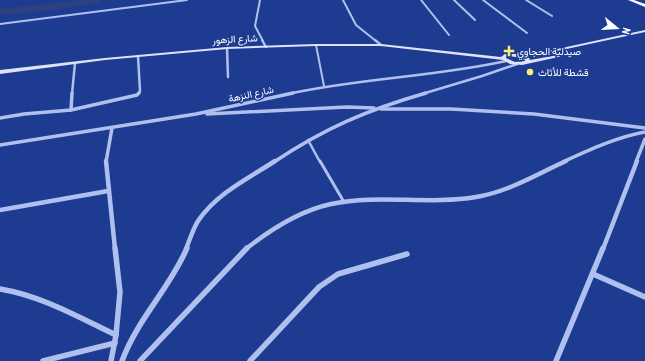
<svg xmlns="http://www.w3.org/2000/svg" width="645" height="361" font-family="'PT Sans Narrow',Vazirmatn,sans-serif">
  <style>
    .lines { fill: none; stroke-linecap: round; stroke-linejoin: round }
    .river { fill: #2c4182; fill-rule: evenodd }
    .lane-far2 { stroke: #b0c0ee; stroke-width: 2 }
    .lane-far1 { stroke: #b0c0ee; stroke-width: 2.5 }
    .lane { stroke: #b0c0ee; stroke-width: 3 }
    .street-far4 { stroke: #b0c0ee; stroke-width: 2 }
    .street-far3 { stroke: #b0c0ee; stroke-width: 2.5 }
    .street-far2 { stroke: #b0c0ee; stroke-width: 3.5 }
    .street-far1 { stroke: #b0c0ee; stroke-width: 4.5 }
    .street { stroke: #b0c0ee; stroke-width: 5.5 }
    .secondary { fill: #dce3fa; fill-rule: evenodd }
    .primary { fill: #f6f8ff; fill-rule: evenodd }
    .poi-dot { fill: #fcee6f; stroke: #1e3b92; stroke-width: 1.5 }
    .labels { text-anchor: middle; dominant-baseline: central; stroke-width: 3; stroke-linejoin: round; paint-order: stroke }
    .far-street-label { font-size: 10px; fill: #fff; stroke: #1e3b92 }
    .far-poi-label { font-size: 10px; fill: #fff; stroke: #1e3b92; text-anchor: start }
  </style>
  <rect width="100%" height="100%" fill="#1e3b92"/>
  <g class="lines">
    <polygon class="river" points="80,0 103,0 98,3 55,10 0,15 0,9"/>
    <polyline class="lane-far2" points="316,45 324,86"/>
    <polyline class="lane-far1" points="308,140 320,162"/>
    <polyline class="lane" points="320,161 344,202"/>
    <g class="street-far4">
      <polyline points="260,0 255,26 263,41"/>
      <polyline points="343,0 356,25 376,41"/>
      <polyline points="421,0 449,35"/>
      <polyline points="454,0 475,20"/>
      <polyline points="483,0 527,33"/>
      <polyline points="526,0 552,16"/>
      <polyline points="0,24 187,0"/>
    </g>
    <g class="street-far3">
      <polyline points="262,40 266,47"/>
      <polyline points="375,40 381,45"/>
      <polyline points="227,48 228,77"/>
      <polyline points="72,94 75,63"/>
      <polyline points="138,94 140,91 138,56"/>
      <path d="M 288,94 C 360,78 434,77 506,61"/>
      <polyline points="422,94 482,76 517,64"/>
    </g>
    <g class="street-far2">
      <polyline points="381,109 451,109 534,114 645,128"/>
      <polyline points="71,110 72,93"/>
      <polyline points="207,114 347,107 374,108"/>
      <polyline points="0,118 24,114 71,110 137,95 139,93"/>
      <polyline points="0,145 196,114 293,93"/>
      <polyline points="106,162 112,128"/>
      <path d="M 274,162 C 325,128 367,110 426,93"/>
      <path d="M 563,162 C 589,150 617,137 645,132"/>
      <polyline points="636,162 645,139"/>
    </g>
    <g class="street-far1">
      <polyline points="106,161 115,249"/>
      <polyline points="0,210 108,191"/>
      <path d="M 186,249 C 190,239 193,229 198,221 C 217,193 249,178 275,161"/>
      <path d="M 246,249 C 271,229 299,211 331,204 C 379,194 428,205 476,197 C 508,192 537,174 566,161"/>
      <polyline points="603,249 637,161"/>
    </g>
    <g class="street">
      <polyline points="593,274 645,297"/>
      <path d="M 0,289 C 42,296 78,317 116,335"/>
      <polyline points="43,361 115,343"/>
      <polyline points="111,361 116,335 120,292 115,248"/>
      <path d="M 122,361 C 138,318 170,288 187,248"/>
      <polyline points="140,361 247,248"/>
      <polyline points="250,361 319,287 338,274 407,254"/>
      <polyline points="556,361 603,248"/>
    </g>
    <path class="secondary" d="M 645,30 L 645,32 L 548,53 L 524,56 L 529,58 L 530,60 L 575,52 L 577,53 L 522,65 L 510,64 L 503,60 L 381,46 L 316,46 L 227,49 L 105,60 L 0,74 L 0,70 L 105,58 L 227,47 L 316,44 L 381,44 L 501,57 L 505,54 L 517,54 L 548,51 ZM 507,56 L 516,57 L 525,60 L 525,61 L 515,62 L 506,58 Z"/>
    <polygon class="primary" points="628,0 634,0 645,4 645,7"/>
  </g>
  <g class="poi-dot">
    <path d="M507 45h4v4h4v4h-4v4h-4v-4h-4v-4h4z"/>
    <circle cx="530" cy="72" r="4"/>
  </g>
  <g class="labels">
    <g class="far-street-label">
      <text transform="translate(235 39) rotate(-3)">شارع الزهور</text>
      <text transform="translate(251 94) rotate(-12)">شارع النزهة</text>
    </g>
    <g class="far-poi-label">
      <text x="517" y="51">صيدلية الحجاوي</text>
      <text x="538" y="72">قشطة للأثاث</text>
    </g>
  </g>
  <g transform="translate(617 28) rotate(108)" stroke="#1e3b92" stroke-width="3" paint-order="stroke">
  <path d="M0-3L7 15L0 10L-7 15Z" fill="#ffffff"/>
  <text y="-6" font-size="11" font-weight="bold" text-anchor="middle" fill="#ffffff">N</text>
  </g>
</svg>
